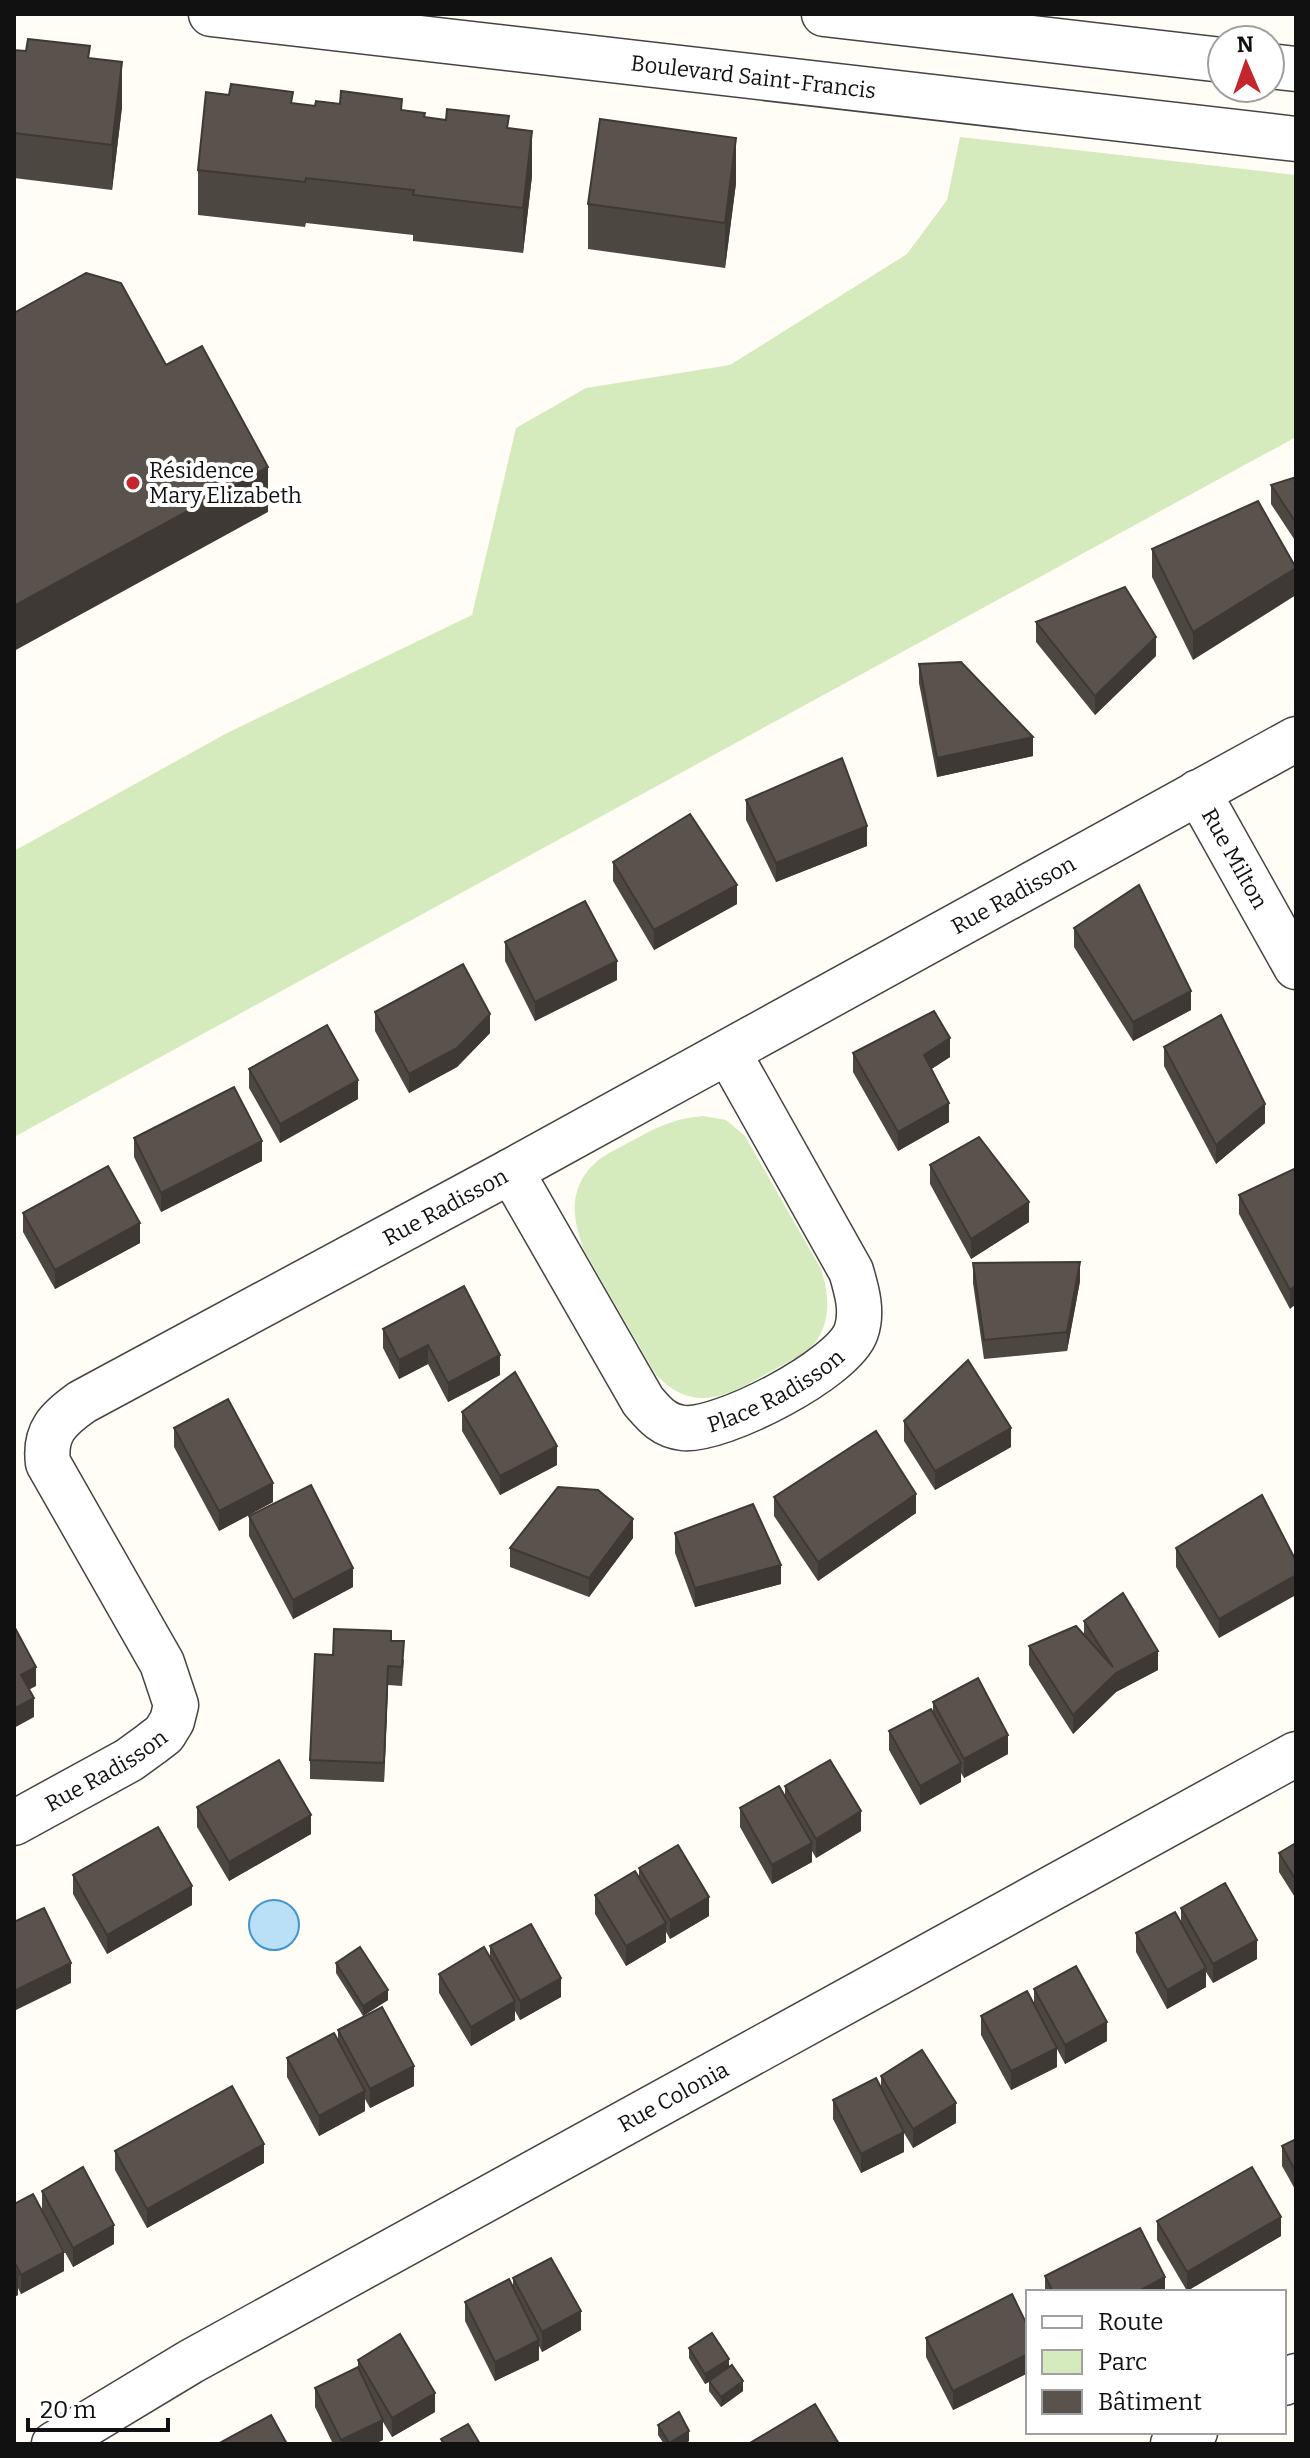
<svg xmlns="http://www.w3.org/2000/svg" width="1310" height="2458" font-family="Bitter,serif">
  <style>
    .green { fill: #d5ebbd }
    .water { fill: #b9e0f7; stroke: #3f96cf; stroke-width: 2 }
    .lines { fill: none; stroke-linecap: round; stroke-linejoin: round }
    .minor-casing { stroke: #444; stroke-width: 47 }
    .minor { stroke: #fff; stroke-width: 44 }
    .wall { fill: #4d4742 }
    .shaded-wall { fill: #3f3936 }
    .building { fill: #5a524d; stroke: #3f3936; stroke-width: 2 }
    .poi-dot { fill: #c4262e; stroke: #fff; stroke-width: 3 }
    .labels { text-anchor: middle; dominant-baseline: central; stroke-width: 8; stroke-linejoin: round; paint-order: stroke }
    .street-label { font-size: 22px; fill: #111; stroke: #fff }
    .poi-label { font-size: 22px; fill: #111; stroke: #fff; text-anchor: start }
  </style>
  <rect width="100%" height="100%" fill="#fffdf5"/>
  <g class="green">
    <polygon points="960,137 1296,175 1296,437 14,1137 14,851 227,733 472,615 516,428 586,388 730,365 907,254 947,200"/>
    <path d="M 703,1116 L 726,1120 L 745,1136 L 821,1269 C 828,1291 831,1314 820,1335 C 812,1351 792,1360 777,1368 C 733,1392 698,1418 656,1375 L 584,1250 C 572,1219 568,1188 595,1163 C 604,1155 617,1149 628,1143 C 653,1129 674,1118 703,1116 Z"/>
  </g>
  <circle class="water" cx="274" cy="1925" r="25"/>
  <g class="lines">
    <g class="minor-casing">
      <g id="minor">
        <path id="s1" d="M 211,14 L 1296,139"/>
        <polyline points="824,14 1222,60"/>
        <polyline points="1270,66 1296,69"/>
        <path id="s2" d="M 1198,792 L 1296,967"/>
        <path id="s3" d="M 511,1171 L 643,1401 C 655,1415 664,1426 683,1428 C 721,1432 843,1369 856,1332 C 863,1312 857,1291 851,1271 L 728,1052"/>
        <path id="s4" d="M 14,1823 L 129,1760 L 151,1744 L 164,1734 L 172,1721 L 176,1705 L 162,1663 L 48,1463 C 44,1432 58,1419 82,1402 L 511,1171 L 1296,739"/>
        <polyline points="1284,2383 1296,2376"/>
        <path id="s5" d="M 54,2444 L 190,2362 L 1296,1754"/>
        <polyline points="1173,2444 1195,2432"/>
      </g>
    </g>
    <use href="#minor" class="minor"/>
  </g>
  <g class="wall">
    <polygon points="14,50 90,58 122,107 112,190 14,178"/>
    <polygon points="229,95 315,106 402,110 425,117 509,129 532,176 523,253 413,241 413,235 306,223 305,227 198,215 198,170"/>
    <polygon points="736,183 725,268 588,249 588,204"/>
    <polygon points="1296,477 1296,542 1271,504 1271,485"/>
    <polygon points="1258,501 1193,660 1152,577 1152,549"/>
    <polygon points="1036,622 1156,656 1095,715 1036,642"/>
    <polygon points="919,664 1033,756 937,777 919,683"/>
    <polygon points="746,800 867,846 776,882 746,820"/>
    <polygon points="613,862 737,904 654,950 613,881"/>
    <polygon points="1074,928 1191,1010 1133,1041 1074,947"/>
    <polygon points="505,942 617,980 535,1021 505,961"/>
    <polygon points="375,1012 490,1033 457,1067 409,1093 375,1031"/>
    <polygon points="1164,1047 1265,1123 1216,1164 1164,1066"/>
    <polygon points="853,1053 950,1057 931,1069 949,1122 898,1151 853,1072"/>
    <polygon points="249,1069 358,1099 280,1143 249,1088"/>
    <polygon points="134,1138 262,1161 161,1212 134,1157"/>
    <polygon points="930,1165 1029,1222 971,1259 930,1184"/>
    <polygon points="1296,1168 1290,1309 1239,1214 1239,1195"/>
    <polygon points="23,1213 140,1243 55,1289 23,1232"/>
    <polygon points="973,1263 1080,1281 1067,1351 984,1359 973,1283"/>
    <polygon points="383,1329 500,1355 500,1375 448,1402 428,1364 399,1379 383,1348"/>
    <polygon points="462,1412 557,1465 500,1495 462,1431"/>
    <polygon points="904,1421 1011,1447 935,1490 904,1441"/>
    <polygon points="174,1428 273,1502 219,1531 174,1447"/>
    <polygon points="1262,1495 1219,1638 1176,1567 1176,1548"/>
    <polygon points="774,1497 916,1513 818,1581 774,1516"/>
    <polygon points="249,1516 353,1587 293,1619 249,1536"/>
    <polygon points="675,1533 781,1584 695,1607 675,1553"/>
    <polygon points="633,1538 589,1597 510,1567 510,1548"/>
    <polygon points="1084,1621 1158,1670 1116,1692 1073,1734 1029,1665 1029,1646 1084,1635"/>
    <polygon points="391,1641 404,1660 402,1686 388,1685 384,1782 310,1779 310,1760 333,1655"/>
    <polygon points="933,1702 1008,1754 964,1778 961,1773 961,1782 920,1805 889,1750 889,1731 933,1712"/>
    <polygon points="785,1786 861,1831 816,1858 812,1851 812,1862 772,1884 740,1827 740,1808 785,1795"/>
    <polygon points="197,1807 311,1834 229,1881 197,1827"/>
    <polygon points="1296,1843 1296,1899 1279,1872 1279,1853"/>
    <polygon points="639,1868 709,1916 670,1939 666,1932 666,1942 626,1966 595,1914 595,1895 639,1879"/>
    <polygon points="73,1875 192,1905 107,1954 73,1894"/>
    <polygon points="1181,1908 1257,1959 1213,1983 1206,1972 1206,1987 1167,2009 1136,1952 1136,1933 1181,1922"/>
    <polygon points="490,1946 561,1997 520,2020 515,2011 515,2020 471,2046 439,1993 439,1974 490,1958"/>
    <polygon points="336,1963 388,2000 363,2016 336,1973"/>
    <polygon points="1034,1989 1107,2041 1065,2064 1057,2049 1057,2067 1011,2090 981,2035 981,2016 1034,2005"/>
    <polygon points="338,2030 414,2086 370,2108 365,2099 365,2111 319,2136 287,2077 287,2058 338,2042"/>
    <polygon points="881,2076 956,2123 913,2148 904,2133 904,2152 861,2173 833,2119 833,2100 881,2087"/>
    <polygon points="1296,2139 1296,2191 1282,2166 1282,2146"/>
    <polygon points="115,2151 264,2163 147,2228 115,2170"/>
    <polygon points="42,2191 114,2244 73,2267 55,2234 64,2271 21,2294 18,2288 18,2295 14,2297 14,2204 42,2209"/>
    <polygon points="1157,2221 1281,2236 1187,2291 1157,2240"/>
    <polygon points="1045,2276 1165,2292 1045,2292"/>
    <polygon points="513,2278 581,2330 542,2352 539,2346 539,2360 495,2381 465,2321 465,2302 513,2287"/>
    <polygon points="1028,2327 1028,2373 953,2410 926,2357 926,2338"/>
    <polygon points="689,2348 729,2368 743,2391 721,2407 709,2391 709,2382 705,2384 689,2358"/>
    <polygon points="358,2360 435,2412 392,2437 383,2422 383,2440 374,2444 333,2444 315,2407 315,2388 358,2367"/>
    <polygon points="658,2425 689,2441 684,2444 664,2444 658,2435"/>
  </g>
  <g class="shaded-wall">
    <polygon points="122,62 122,107 112,190 112,145"/>
    <polygon points="532,131 532,176 523,253 523,208"/>
    <polygon points="736,138 736,183 725,268 725,223"/>
    <polygon points="268,467 268,512 14,651 14,606"/>
    <polygon points="1296,568 1296,595 1193,660 1193,632"/>
    <polygon points="1156,637 1156,656 1095,715 1095,696"/>
    <polygon points="1033,737 1033,756 937,777 937,758"/>
    <polygon points="867,826 867,846 776,882 776,863"/>
    <polygon points="737,885 737,904 654,950 654,930"/>
    <polygon points="617,961 617,980 535,1021 535,1002"/>
    <polygon points="1191,991 1191,1010 1133,1041 1133,1022"/>
    <polygon points="490,1014 490,1033 457,1067 409,1093 409,1074"/>
    <polygon points="950,1038 950,1057 924,1074 924,1055"/>
    <polygon points="358,1080 358,1099 280,1143 280,1124"/>
    <polygon points="949,1103 949,1122 898,1151 898,1132"/>
    <polygon points="1265,1104 1265,1123 1216,1164 1216,1145"/>
    <polygon points="262,1141 262,1161 161,1212 161,1193"/>
    <polygon points="1029,1202 1029,1222 971,1259 971,1239"/>
    <polygon points="140,1223 140,1243 55,1289 55,1270"/>
    <polygon points="1080,1262 1080,1281 1067,1351 1067,1332"/>
    <polygon points="1296,1285 1296,1304 1290,1309 1290,1290"/>
    <polygon points="428,1345 428,1364 399,1379 399,1360"/>
    <polygon points="500,1355 500,1375 448,1402 448,1383"/>
    <polygon points="1011,1428 1011,1447 935,1490 935,1471"/>
    <polygon points="557,1446 557,1465 500,1495 500,1476"/>
    <polygon points="273,1483 273,1502 219,1531 219,1511"/>
    <polygon points="916,1494 916,1513 818,1581 818,1562"/>
    <polygon points="633,1519 633,1538 589,1597 589,1578"/>
    <polygon points="781,1565 781,1584 695,1607 695,1588"/>
    <polygon points="353,1568 353,1587 293,1619 293,1600"/>
    <polygon points="1296,1575 1296,1595 1219,1638 1219,1619"/>
    <polygon points="1158,1651 1158,1670 1116,1692 1073,1734 1073,1715 1116,1673"/>
    <polygon points="388,1666 388,1685 384,1782 384,1763"/>
    <polygon points="36,1667 36,1686 21,1694 21,1675"/>
    <polygon points="34,1698 34,1717 14,1728 14,1709"/>
    <polygon points="1008,1735 1008,1754 964,1778 964,1759"/>
    <polygon points="961,1763 961,1782 920,1805 920,1786"/>
    <polygon points="861,1811 861,1831 816,1858 816,1839"/>
    <polygon points="311,1815 311,1834 229,1881 229,1862"/>
    <polygon points="812,1843 812,1862 772,1884 772,1865"/>
    <polygon points="192,1886 192,1905 107,1954 107,1935"/>
    <polygon points="709,1897 709,1916 670,1939 670,1920"/>
    <polygon points="666,1923 666,1942 626,1966 626,1946"/>
    <polygon points="1257,1940 1257,1959 1213,1983 1213,1964"/>
    <polygon points="71,1963 71,1983 14,2011 14,1991"/>
    <polygon points="1206,1968 1206,1987 1167,2009 1167,1990"/>
    <polygon points="561,1978 561,1997 520,2020 520,2001"/>
    <polygon points="388,1990 388,2000 363,2016 363,2006"/>
    <polygon points="515,2001 515,2020 471,2046 471,2027"/>
    <polygon points="1107,2022 1107,2041 1065,2064 1065,2045"/>
    <polygon points="1057,2048 1057,2067 1011,2090 1011,2071"/>
    <polygon points="414,2066 414,2086 370,2108 370,2089"/>
    <polygon points="365,2091 365,2111 319,2136 319,2116"/>
    <polygon points="956,2103 956,2123 913,2148 913,2129"/>
    <polygon points="904,2132 904,2152 861,2173 861,2154"/>
    <polygon points="264,2144 264,2163 147,2228 147,2209"/>
    <polygon points="1281,2217 1281,2236 1187,2291 1187,2272"/>
    <polygon points="114,2225 114,2244 73,2267 73,2248"/>
    <polygon points="64,2252 64,2271 21,2294 21,2275"/>
    <polygon points="18,2275 18,2295 14,2297 14,2278"/>
    <polygon points="1165,2277 1165,2292 1137,2292"/>
    <polygon points="581,2311 581,2330 542,2352 542,2332"/>
    <polygon points="539,2340 539,2360 495,2381 495,2362"/>
    <polygon points="1028,2354 1028,2373 953,2410 953,2391"/>
    <polygon points="729,2359 729,2369 705,2384 705,2374"/>
    <polygon points="743,2381 743,2391 721,2407 721,2397"/>
    <polygon points="435,2393 435,2412 392,2437 392,2418"/>
    <polygon points="383,2420 383,2440 374,2444 341,2444 341,2440"/>
    <polygon points="689,2431 689,2441 684,2444 669,2444"/>
  </g>
  <g class="building">
    <polygon points="28,39 90,46 88,58 122,62 112,145 14,133 14,50 26,51"/>
    <polygon points="231,84 293,92 291,103 315,106 316,101 340,104 341,91 402,99 401,110 425,113 424,117 446,120 447,109 509,116 507,128 532,131 523,208 413,195 414,190 306,178 305,182 198,170 206,92 229,95"/>
    <polygon points="600,119 736,138 725,223 588,204"/>
    <polygon points="86,273 121,283 166,365 202,346 268,467 14,606 14,313"/>
    <polygon points="1296,477 1296,523 1271,485"/>
    <polygon points="1258,501 1296,568 1193,632 1152,549"/>
    <polygon points="1125,587 1156,637 1095,696 1036,622"/>
    <polygon points="961,662 1033,737 937,758 919,664"/>
    <polygon points="842,758 867,826 776,863 746,800"/>
    <polygon points="690,814 737,885 654,930 613,862"/>
    <polygon points="1139,885 1191,991 1133,1022 1074,928"/>
    <polygon points="585,901 617,961 535,1002 505,942"/>
    <polygon points="463,964 490,1014 457,1048 409,1074 375,1012"/>
    <polygon points="934,1011 950,1038 924,1055 949,1103 898,1132 853,1053"/>
    <polygon points="1221,1015 1265,1104 1216,1145 1164,1047"/>
    <polygon points="327,1025 358,1080 280,1124 249,1069"/>
    <polygon points="234,1087 262,1141 161,1193 134,1138"/>
    <polygon points="979,1137 1029,1202 971,1239 930,1165"/>
    <polygon points="108,1166 140,1223 55,1270 23,1213"/>
    <polygon points="1296,1168 1296,1285 1290,1290 1239,1195"/>
    <polygon points="1080,1262 1067,1332 984,1340 973,1263"/>
    <polygon points="464,1286 500,1355 448,1383 428,1345 399,1360 383,1329"/>
    <polygon points="968,1360 1011,1428 935,1471 904,1421"/>
    <polygon points="515,1372 557,1446 500,1476 462,1412"/>
    <polygon points="228,1399 273,1483 219,1511 174,1428"/>
    <polygon points="876,1431 916,1494 818,1562 774,1497"/>
    <polygon points="311,1485 353,1568 293,1600 249,1516"/>
    <polygon points="558,1487 598,1490 633,1519 589,1578 510,1548"/>
    <polygon points="1262,1495 1296,1561 1296,1575 1219,1619 1176,1548"/>
    <polygon points="753,1504 781,1565 695,1588 675,1533"/>
    <polygon points="1123,1593 1158,1651 1116,1673 1073,1715 1029,1646 1076,1626 1113,1667 1084,1621"/>
    <polygon points="14,1626 36,1667 21,1675 34,1698 14,1709"/>
    <polygon points="334,1629 391,1631 391,1641 404,1641 402,1667 388,1666 384,1763 310,1760 315,1654 333,1655"/>
    <polygon points="978,1678 1008,1735 964,1759 933,1702"/>
    <polygon points="931,1709 961,1763 920,1786 889,1731"/>
    <polygon points="279,1760 311,1815 229,1862 197,1807"/>
    <polygon points="830,1760 861,1811 816,1839 785,1786"/>
    <polygon points="779,1786 812,1843 772,1865 740,1808"/>
    <polygon points="158,1827 192,1886 107,1935 73,1875"/>
    <polygon points="1296,1843 1296,1880 1279,1853"/>
    <polygon points="678,1845 709,1897 670,1920 639,1868"/>
    <polygon points="635,1871 666,1923 626,1946 595,1895"/>
    <polygon points="1225,1883 1257,1940 1213,1964 1181,1908"/>
    <polygon points="44,1908 71,1963 14,1991 14,1922"/>
    <polygon points="1175,1912 1206,1968 1167,1990 1136,1933"/>
    <polygon points="531,1924 561,1978 520,2001 490,1946"/>
    <polygon points="360,1947 388,1990 363,2006 336,1963"/>
    <polygon points="484,1947 515,2001 471,2027 439,1974"/>
    <polygon points="1076,1966 1107,2022 1065,2045 1034,1989"/>
    <polygon points="1027,1991 1057,2048 1011,2071 981,2016"/>
    <polygon points="382,2007 414,2066 370,2089 338,2030"/>
    <polygon points="334,2033 365,2091 319,2116 287,2058"/>
    <polygon points="922,2050 956,2103 913,2129 881,2076"/>
    <polygon points="876,2078 904,2132 861,2154 833,2100"/>
    <polygon points="232,2086 264,2144 147,2209 115,2151"/>
    <polygon points="1296,2139 1296,2172 1282,2146"/>
    <polygon points="83,2167 114,2225 73,2248 42,2191"/>
    <polygon points="1252,2167 1281,2217 1187,2272 1157,2221"/>
    <polygon points="33,2194 64,2252 21,2275 14,2261 14,2204"/>
    <polygon points="1140,2228 1165,2277 1137,2292 1053,2292 1045,2276"/>
    <polygon points="551,2258 581,2311 542,2332 513,2278"/>
    <polygon points="14,2268 18,2275 14,2278"/>
    <polygon points="509,2279 539,2340 495,2362 465,2302"/>
    <polygon points="1012,2294 1028,2327 1028,2354 953,2391 926,2338"/>
    <polygon points="712,2333 729,2359 705,2374 689,2348"/>
    <polygon points="400,2334 435,2393 392,2418 358,2360"/>
    <polygon points="732,2365 743,2381 721,2397 709,2381"/>
    <polygon points="358,2367 383,2420 341,2440 315,2388"/>
    <polygon points="815,2404 839,2444 751,2444 750,2443"/>
    <polygon points="679,2412 689,2431 669,2443 658,2425"/>
    <polygon points="271,2415 287,2444 218,2444"/>
    <polygon points="468,2424 480,2444 444,2444 441,2439"/>
  </g>
  <circle class="poi-dot" cx="133" cy="483" r="8"/>
  <g class="labels">
    <g class="street-label">
      <text stroke="none"><textPath href="#s1" startOffset="546">Boulevard Saint-Francis</textPath></text>
      <text stroke="none"><textPath href="#s2" startOffset="76">Rue Milton</textPath></text>
      <text stroke="none"><textPath href="#s4" startOffset="1616">Rue Radisson</textPath></text>
      <text stroke="none"><textPath href="#s4" startOffset="968">Rue Radisson</textPath></text>
      <text stroke="none"><textPath href="#s3" startOffset="416">Place Radisson</textPath></text>
      <text stroke="none"><textPath href="#s4" startOffset="106">Rue Radisson</textPath></text>
      <text stroke="none"><textPath href="#s5" startOffset="710">Rue Colonia</textPath></text>
    </g>
    <g class="poi-label">
      <text x="149" y="470">Résidence<tspan x="149" dy="25">Mary Elizabeth</tspan></text>
    </g>
  </g>
  <rect width="1310" height="2458" fill="none" stroke="#111111" stroke-width="32"/>
  <rect x="1026" y="2290" width="260" height="144" fill="#ffffff" stroke="#a0a0a0" stroke-width="2"/>
  <rect x="1042" y="2316" width="40" height="12" fill="#ffffff" stroke="#a0a0a0" stroke-width="2"/>
  <text x="1098" y="2330" font-size="24" fill="#111111">Route</text>
  <rect x="1042" y="2350" width="40" height="24" fill="#d5ebbd" stroke="#a0a0a0" stroke-width="2"/>
  <text x="1098" y="2370" font-size="24" fill="#111111">Parc</text>
  <rect x="1042" y="2390" width="40" height="24" fill="#5a524d" stroke="#a0a0a0" stroke-width="2"/>
  <text x="1098" y="2410" font-size="24" fill="#111111">Bâtiment</text>
  <g transform="translate(1246 64) rotate(358)"><circle r="38" fill="#ffffff" stroke="#a0a0a0" stroke-width="2"/>
  <path d="M0-6L14 30L0 20L-14 30Z" fill="#c4262e"/>
  <text y="-12" font-size="22" font-weight="bold" text-anchor="middle" fill="#111111">N</text>
  </g>
  <path d="M28 2418v12h140v-12" fill="none" stroke="#111111" stroke-width="4"/>
  <text x="40" y="2418" font-size="24" fill="#111111" stroke="#ffffff" stroke-width="6" paint-order="stroke">20 m</text>
</svg>
